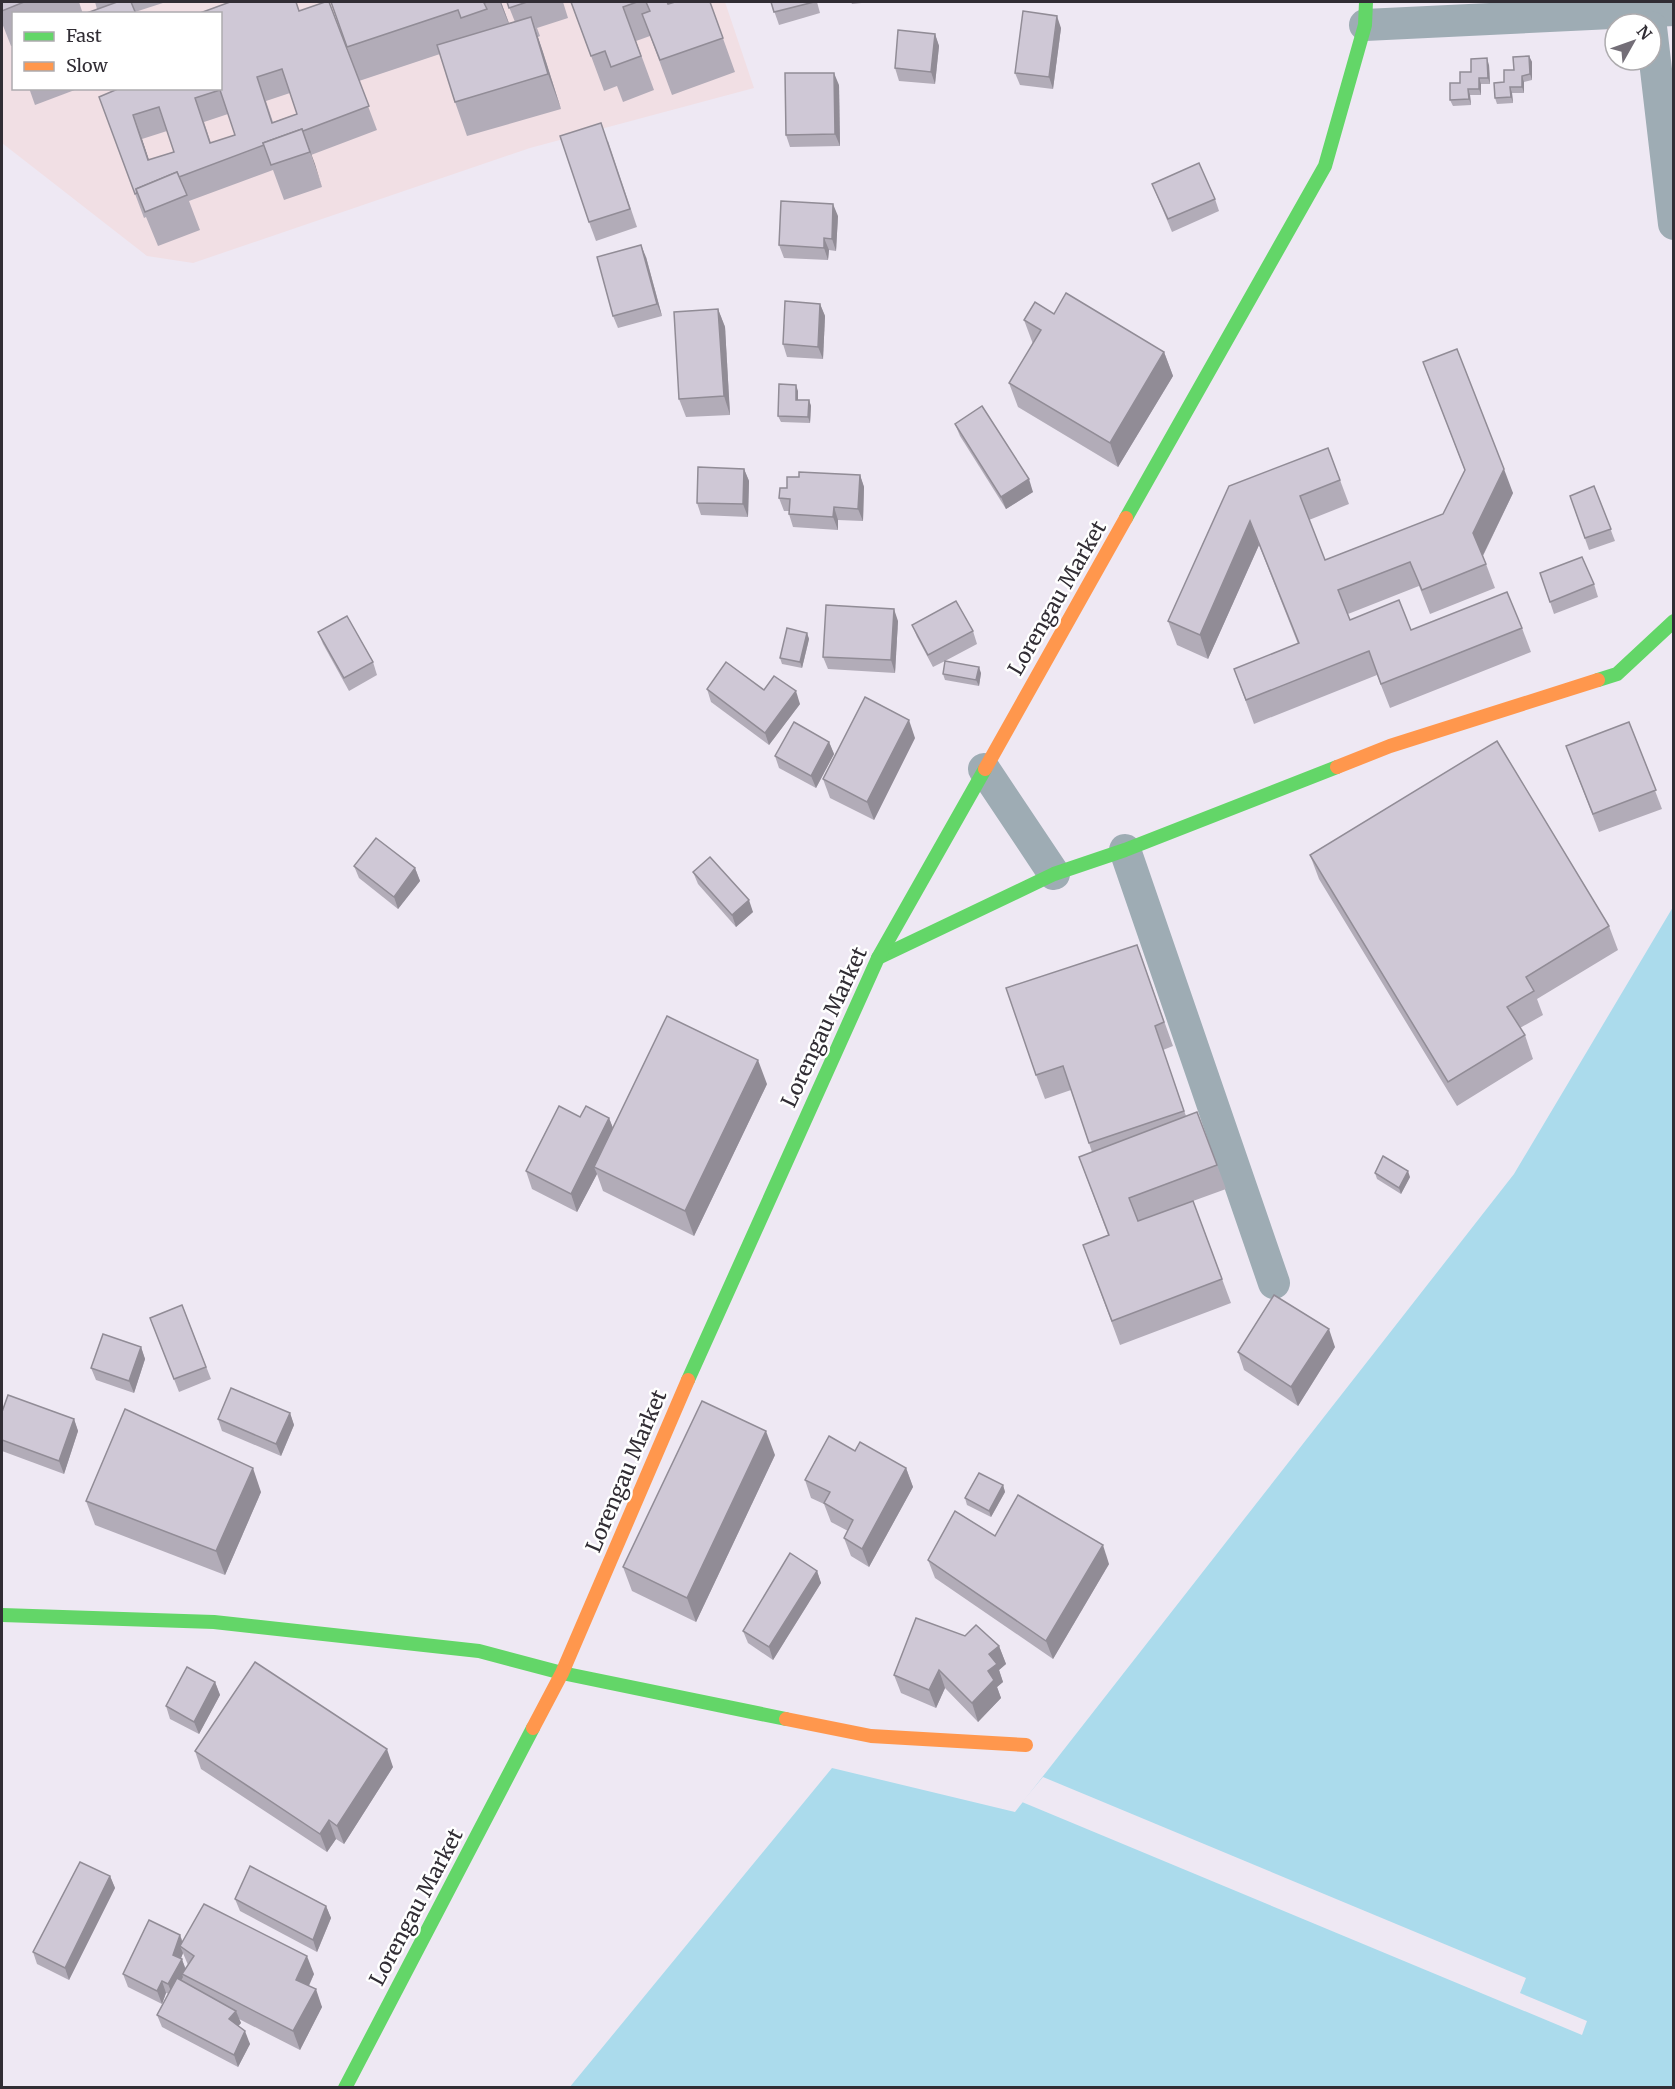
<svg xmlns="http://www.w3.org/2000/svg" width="1675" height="2089" font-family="Merriweather,serif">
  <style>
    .medical { fill: #f1dfe4; fill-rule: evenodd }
    .water { fill: #abdbec }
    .pier { fill: #eee8f3 }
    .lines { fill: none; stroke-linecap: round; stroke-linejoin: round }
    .street { stroke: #9eacb4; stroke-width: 32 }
    .fast { stroke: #63d668; stroke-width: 14 }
    .slow { stroke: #ff974d; stroke-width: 14 }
    .wall { fill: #b2acb8; fill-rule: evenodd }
    .shaded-wall { fill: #918c96 }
    .building { fill: #cfc8d6; stroke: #918c96; stroke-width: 1.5; fill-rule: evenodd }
    .labels { text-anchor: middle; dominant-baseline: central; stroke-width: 5; stroke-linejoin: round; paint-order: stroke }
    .street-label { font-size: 21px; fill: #312d34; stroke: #fff }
  </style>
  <rect width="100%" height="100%" fill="#eee8f3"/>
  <path class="medical" d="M 38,2 L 725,2 L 754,88 L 530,148 L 193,263 L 147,256 L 2,143 L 2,16 ZM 14,14 L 220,14 L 220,88 L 14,88 Z"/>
  <polygon class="water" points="1673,907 1673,2087 569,2088 832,1768 1015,1812 1514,1174"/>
  <polygon class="pier" points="1043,1777 1526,1978 1520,1993 1587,2021 1582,2035 1022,1802"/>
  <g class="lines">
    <g class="street">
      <polyline points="1365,25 1674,10"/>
      <polyline points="1651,27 1674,224"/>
      <polyline points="984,769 1054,874"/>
      <polyline points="1125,850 1274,1283"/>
    </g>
    <g class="fast">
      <polyline points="1126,518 1325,166 1365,25 1366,2"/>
      <polyline points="1598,680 1617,674 1674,621"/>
      <polyline points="878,958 1054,874 1125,850 1337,767"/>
      <polyline points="688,1380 878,958 985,769"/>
      <polyline points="2,1615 214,1622 479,1651 562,1673 786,1719"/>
      <polyline points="345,2088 533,1728"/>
    </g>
    <g class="slow">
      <polyline points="1337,767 1390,746 1598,680"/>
      <polyline points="985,769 1126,518"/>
      <polyline points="786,1719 871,1736 1026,1745"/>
      <polyline points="533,1728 562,1673 688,1380"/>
    </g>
  </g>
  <g class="wall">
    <polygon points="2,2 79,2 83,14 14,14 14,47 13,46 11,46 2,23"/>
    <polygon points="95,2 166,2 135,12 97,9"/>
    <path d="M 329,2 L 377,130 L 311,155 L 322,187 L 284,200 L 273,170 L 189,201 L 200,230 L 158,246 L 146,217 L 144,218 L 99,97 L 220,88 L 299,11 ZM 290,93 L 297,114 L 273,122 L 266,101 ZM 228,114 L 235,135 L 211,143 L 204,122 ZM 167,131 L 174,152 L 149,160 L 142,139 Z"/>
    <polygon points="331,2 501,2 509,23 515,22 507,2 563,2 568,18 537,28 540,36 538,37 561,109 467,136 455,102 440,54 359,81"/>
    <polygon points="571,2 667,2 668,4 710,2 735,72 672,95 650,36 636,41 654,90 623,102 617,86 604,91"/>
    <polygon points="771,2 817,2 820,13 779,25"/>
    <polygon points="851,2 871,2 852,4"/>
    <polygon points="1061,28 1053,89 1020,85 1015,73"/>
    <polygon points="935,34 939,46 935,84 899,81 895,68"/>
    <polygon points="1529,56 1532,62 1532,80 1524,82 1524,93 1512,93 1513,103 1497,104 1495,98 1504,82 1514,70"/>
    <polygon points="1489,65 1490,84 1481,84 1481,95 1470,95 1471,105 1453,106 1450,100 1460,83 1471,72"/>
    <polygon points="839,85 840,146 790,147 786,135"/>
    <polygon points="29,88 80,88 35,105"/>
    <polygon points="608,141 637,227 596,241 589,222"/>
    <polygon points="1152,184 1215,199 1219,211 1172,232"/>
    <polygon points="838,216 836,251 829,250 828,260 784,258 779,245"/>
    <polygon points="646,257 662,316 618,328 613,316"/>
    <polygon points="820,304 825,316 823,359 787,357 783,344"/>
    <polygon points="718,309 725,327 730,415 686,417 679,399"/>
    <polygon points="1054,314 1164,352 1173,376 1118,467 1018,407 1009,383 1033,344 1024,320"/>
    <polygon points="1423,362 1513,493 1483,556 1495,588 1430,614 1419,586 1348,614 1350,620 1411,630 1522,628 1531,652 1390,708 1377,675 1254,724 1234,669 1298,644 1259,545 1208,659 1177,645 1168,621 1328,448 1349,504 1309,520 1325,560 1443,514 1465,471"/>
    <polygon points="798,391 798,400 809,400 811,406 810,423 781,422 778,416"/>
    <polygon points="955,424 1033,492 1006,509 960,436"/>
    <polygon points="744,469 749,481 748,517 701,515 697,503"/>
    <polygon points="860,475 864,487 863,521 838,520 838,530 793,527 789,514 789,511 784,511 779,498 787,488 799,477"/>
    <polygon points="1594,486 1615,541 1589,550 1570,496"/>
    <polygon points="1594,584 1598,597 1554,614 1550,602"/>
    <polygon points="898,621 895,673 828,669 823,657"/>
    <polygon points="912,625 973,631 977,644 945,661 981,673 979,686 945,680 943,674 945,661 933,667 917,637"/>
    <polygon points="318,632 373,662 377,675 349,691 323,644"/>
    <polygon points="807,633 809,639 802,668 782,664 780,658"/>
    <polygon points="707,689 764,690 800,704 769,745 711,702"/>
    <polygon points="1629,722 1662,809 1599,832 1566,746"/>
    <polygon points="915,738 874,820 830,798 823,779"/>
    <polygon points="829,742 834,754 816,788 779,768 775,756"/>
    <polygon points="1310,855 1609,926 1618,950 1537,999 1543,1015 1520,1028 1525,1035 1533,1059 1457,1106 1319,879"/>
    <polygon points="354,866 415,868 420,881 398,909 359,878"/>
    <polygon points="693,872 753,912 736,927 698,884"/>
    <polygon points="1137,945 1173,1046 1163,1050 1186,1116 1217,1165 1226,1189 1193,1201 1231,1303 1120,1345 1083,1245 1108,1235 1079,1157 1092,1152 1071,1090 1045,1099 1036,1075"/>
    <polygon points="767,1084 694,1236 603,1191 597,1174 577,1212 532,1189 526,1171 580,1117 609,1118 613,1128"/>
    <polygon points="1375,1173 1410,1177 1401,1194 1377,1179"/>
    <polygon points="182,1305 211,1379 179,1392 150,1318"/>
    <polygon points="141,1347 145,1359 134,1393 96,1380 91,1368"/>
    <polygon points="1335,1347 1298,1406 1244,1370 1238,1352"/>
    <polygon points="2,1412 74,1419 78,1431 64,1474 2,1451"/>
    <polygon points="290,1413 294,1425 281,1456 222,1431 218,1419"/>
    <polygon points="855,1451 906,1468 913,1487 869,1567 851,1556 844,1538 848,1531 831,1522 824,1504 811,1498 805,1480"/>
    <polygon points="775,1455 696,1622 632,1591 623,1567"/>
    <polygon points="1003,1485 1005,1492 991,1517 967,1505 965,1498"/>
    <polygon points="261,1492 225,1575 95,1525 86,1501"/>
    <polygon points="995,1536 1109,1564 1053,1659 935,1578 928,1560"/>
    <polygon points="817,1571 821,1583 773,1660 748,1643 743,1631"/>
    <polygon points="965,1636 999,1646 1006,1664 999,1670 1003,1682 997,1687 1001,1698 978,1722 945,1688 936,1708 901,1693 894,1675"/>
    <polygon points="215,1682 220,1695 199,1734 170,1719 166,1706"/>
    <polygon points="195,1751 393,1767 344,1844 336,1839 327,1852 201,1769"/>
    <polygon points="110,1876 115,1888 69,1980 37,1964 33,1952"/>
    <polygon points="235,1899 326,1906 331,1918 317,1952 240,1911"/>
    <path d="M 180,1935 L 183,1942 L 314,1974 L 309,1986 L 322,2007 L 300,2050 L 239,2019 L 241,2023 L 238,2026 L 250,2044 L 238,2067 L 162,2027 L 157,2015 L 169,1994 L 166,1993 L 162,2004 L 128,1987 L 123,1974 ZM 183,1953 L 188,1965 L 186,1969 L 181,1958 Z"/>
  </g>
  <g class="shaded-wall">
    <polygon points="500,2 501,2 512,32"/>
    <polygon points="1057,16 1061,28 1053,89 1049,77"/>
    <polygon points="531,17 543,52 561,109 548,74"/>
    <polygon points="935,34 939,46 935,84 931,72"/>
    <polygon points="1529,56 1532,62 1532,80 1530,74"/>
    <polygon points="1487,58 1489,65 1490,84 1488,78"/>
    <polygon points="834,73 839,85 840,146 835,134"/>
    <polygon points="1522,76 1524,82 1524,93 1522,87"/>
    <polygon points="1479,78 1481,84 1481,95 1479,89"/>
    <polygon points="1510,87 1512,93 1513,103 1511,97"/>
    <polygon points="1468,89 1470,95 1471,105 1469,99"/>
    <polygon points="133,115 142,139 157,184 148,160"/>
    <polygon points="302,129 315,164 322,187 310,152"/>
    <polygon points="833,204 838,216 836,251 832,239"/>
    <polygon points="824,238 829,250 828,260 824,248"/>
    <polygon points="641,245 646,257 662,316 657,304"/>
    <polygon points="820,304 825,316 823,359 818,347"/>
    <polygon points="718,309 725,327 730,415 724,396"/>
    <polygon points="1164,352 1173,376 1118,467 1110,443"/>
    <polygon points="796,385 798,391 798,406 796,400"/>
    <polygon points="809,400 811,406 810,423 808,417"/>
    <polygon points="744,469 749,481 748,517 743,504"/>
    <polygon points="1504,469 1513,493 1482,557 1473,533"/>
    <polygon points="860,475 864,487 863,521 858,509"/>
    <polygon points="1029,479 1033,492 1006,509 1001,497"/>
    <polygon points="834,507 838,520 838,530 833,517"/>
    <polygon points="1250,521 1259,545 1208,659 1200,635"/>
    <polygon points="894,609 898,621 895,673 891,660"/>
    <polygon points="807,633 809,639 802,668 800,662"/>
    <polygon points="979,667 981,673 979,686 976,680"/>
    <polygon points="796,691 800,704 769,745 765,733"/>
    <polygon points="909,720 915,738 874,820 867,802"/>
    <polygon points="829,742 834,754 816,788 811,776"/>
    <polygon points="415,868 420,881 398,909 394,897"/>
    <polygon points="749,900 753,912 736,927 732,915"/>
    <polygon points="758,1060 767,1084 694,1236 685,1211"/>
    <polygon points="609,1118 616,1136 594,1167 597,1174 577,1212 571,1194"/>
    <polygon points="1408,1171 1410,1177 1401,1194 1399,1188"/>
    <polygon points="1329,1329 1335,1347 1298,1406 1291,1387"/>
    <polygon points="141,1347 145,1359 134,1393 129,1381"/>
    <polygon points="290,1413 294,1425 281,1456 276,1444"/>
    <polygon points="74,1419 78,1431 64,1474 59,1461"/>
    <polygon points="766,1431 775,1455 696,1622 687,1598"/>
    <polygon points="253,1468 261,1492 225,1575 216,1551"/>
    <polygon points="906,1468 913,1487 869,1567 862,1549"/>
    <polygon points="1003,1485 1005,1492 991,1517 989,1511"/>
    <polygon points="1103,1545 1109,1564 1053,1659 1046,1641"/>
    <polygon points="817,1571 821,1583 773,1660 769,1647"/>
    <polygon points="999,1646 1006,1664 999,1670 1003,1682 997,1687 1001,1698 978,1722 972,1703 988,1671 989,1654"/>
    <polygon points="939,1670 945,1688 936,1708 929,1690"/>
    <polygon points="215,1682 220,1695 199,1734 194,1722"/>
    <polygon points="387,1749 393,1767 344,1844 337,1826"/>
    <polygon points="329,1820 336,1839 327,1852 320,1834"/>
    <polygon points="110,1876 115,1888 69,1980 65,1968"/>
    <polygon points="326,1906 331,1918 317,1952 313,1940"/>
    <polygon points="180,1935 184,1948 180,1946 183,1953 178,1966 182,1959 186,1971 182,1974 183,1977 173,1996 168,1984 173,1955"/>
    <polygon points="307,1956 314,1974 303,1998 296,1980"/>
    <polygon points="162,1981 166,1993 162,2004 157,1991"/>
    <polygon points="316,1989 322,2007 300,2050 293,2031"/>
    <polygon points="236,2011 241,2023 233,2032 229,2019"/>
    <polygon points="245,2031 250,2044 238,2067 234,2055"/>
  </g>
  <g class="building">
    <polygon points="2,2 24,2 2,11"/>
    <polygon points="117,2 131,2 136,14 84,14"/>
    <path d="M 230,2 L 296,2 L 299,11 L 325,2 L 329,2 L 369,106 L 303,131 L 302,129 L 263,143 L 264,145 L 179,177 L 177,172 L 136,189 L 137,193 L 135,194 L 99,97 L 120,88 L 220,88 L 220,14 L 200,13 ZM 282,69 L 297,114 L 272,123 L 257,77 ZM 220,90 L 235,135 L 210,143 L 195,98 ZM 159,107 L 174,152 L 148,160 L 133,115 Z"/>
    <polygon points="331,2 487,2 484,3 487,9 461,18 458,10 347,47"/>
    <polygon points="507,2 527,2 509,8"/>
    <polygon points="571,2 637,2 623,7 641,56 611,67 605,51 591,56"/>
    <polygon points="646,2 667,2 668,4 675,2 710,2 723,38 660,60 642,14 650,11"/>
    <polygon points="771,2 814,2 774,12"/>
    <polygon points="1023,11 1057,16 1049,77 1015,73"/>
    <polygon points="531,17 548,74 455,102 437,45"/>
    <polygon points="898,30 935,34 931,72 895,68"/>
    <polygon points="1529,56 1530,74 1522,76 1522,87 1510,87 1511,97 1495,98 1494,83 1504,82 1504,70 1514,70 1513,57"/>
    <polygon points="1487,58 1488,78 1479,78 1479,89 1468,89 1469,99 1450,100 1450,83 1460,83 1460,72 1471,72 1471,59"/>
    <polygon points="785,73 834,73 835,134 786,135"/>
    <polygon points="601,123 630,209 589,222 560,136"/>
    <polygon points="302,129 310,152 271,165 263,143"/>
    <polygon points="1199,163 1215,199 1168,219 1152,184"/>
    <polygon points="177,172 187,195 145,212 136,189"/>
    <polygon points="781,201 833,204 832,239 824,238 824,248 779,245"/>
    <polygon points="641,245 657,304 613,316 597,257"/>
    <polygon points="1066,293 1164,352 1110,443 1009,383 1041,330 1024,320 1035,302 1054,314"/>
    <polygon points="785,301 820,304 818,347 783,344"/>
    <polygon points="718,309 724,396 679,399 674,312"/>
    <polygon points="1457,349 1504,469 1473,533 1486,564 1422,590 1410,562 1338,590 1350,620 1399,600 1411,630 1507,592 1522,628 1381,684 1369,651 1246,700 1234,669 1299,643 1250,521 1200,635 1168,621 1229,486 1328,448 1340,480 1300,496 1325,560 1443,514 1465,470 1423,362"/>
    <polygon points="779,384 796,385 796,400 809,400 808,417 778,416"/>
    <polygon points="982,406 1029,479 1001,497 955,424"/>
    <polygon points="698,467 744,469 743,504 697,503"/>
    <polygon points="799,472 860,475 858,509 834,507 833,517 789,514 790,499 779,498 780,488 787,488 787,477 799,477"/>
    <polygon points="1594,486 1611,529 1585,538 1570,496"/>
    <polygon points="1582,557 1594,584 1550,602 1540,573"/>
    <polygon points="956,601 973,631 928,655 912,625"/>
    <polygon points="826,605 894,609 891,660 823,657"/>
    <polygon points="347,616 373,662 344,678 318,632"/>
    <polygon points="787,628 807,633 800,662 780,658"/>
    <polygon points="945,661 979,667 976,680 943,674"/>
    <polygon points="726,662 764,690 774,676 796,691 765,733 707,689"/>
    <polygon points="865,697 909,720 867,802 823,779"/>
    <polygon points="794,722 829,742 811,776 775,756"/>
    <polygon points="1629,722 1656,790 1593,814 1566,746"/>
    <polygon points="1497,741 1609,926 1526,977 1534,991 1507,1007 1525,1035 1448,1082 1310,855"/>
    <polygon points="376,838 415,868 394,897 354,866"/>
    <polygon points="710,857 749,900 732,915 693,872"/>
    <polygon points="1137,945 1164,1022 1155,1026 1184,1111 1089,1143 1063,1066 1036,1075 1006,988"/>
    <polygon points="667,1016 758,1060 685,1211 594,1167"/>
    <polygon points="559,1106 580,1117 586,1106 609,1118 571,1194 526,1171"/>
    <polygon points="1197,1112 1217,1165 1129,1198 1138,1221 1193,1201 1222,1279 1112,1321 1083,1245 1109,1235 1079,1157"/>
    <polygon points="1383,1156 1408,1171 1399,1188 1375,1173"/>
    <polygon points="1274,1295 1329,1329 1291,1387 1238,1352"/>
    <polygon points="182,1305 206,1367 174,1379 150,1318"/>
    <polygon points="103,1334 141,1347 129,1381 91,1368"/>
    <polygon points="231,1388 290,1413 276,1444 218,1419"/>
    <polygon points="8,1395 74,1419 59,1461 2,1440 2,1412"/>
    <polygon points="702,1401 766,1431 687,1598 623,1567"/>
    <polygon points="125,1409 253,1468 216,1551 86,1501"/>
    <polygon points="829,1436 855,1451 860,1442 906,1468 862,1549 844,1538 853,1520 824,1503 830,1492 805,1480"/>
    <polygon points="979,1473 1003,1485 989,1511 965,1498"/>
    <polygon points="1018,1495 1103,1545 1046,1641 928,1560 955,1511 995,1536"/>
    <polygon points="790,1553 817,1571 769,1647 743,1631"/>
    <polygon points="916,1618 965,1636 976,1625 999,1646 989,1654 997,1664 988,1671 994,1680 972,1703 939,1670 929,1690 894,1675"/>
    <polygon points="255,1662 387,1749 337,1826 329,1820 320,1834 195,1751"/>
    <polygon points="187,1667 215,1682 194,1722 166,1706"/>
    <polygon points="80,1862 110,1876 65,1968 33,1952"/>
    <polygon points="250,1866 326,1906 313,1940 235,1899"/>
    <polygon points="204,1904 307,1956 296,1980 316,1989 293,2031 182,1974 194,1956 180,1946"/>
    <polygon points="149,1920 180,1935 173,1955 182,1959 168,1984 162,1981 157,1991 123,1974"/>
    <polygon points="177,1978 236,2011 229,2019 245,2031 234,2055 157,2015"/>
  </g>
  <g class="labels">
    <g class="street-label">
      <text transform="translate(1057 598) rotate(-60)">Lorengau Market</text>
      <text transform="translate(824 1027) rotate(-65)">Lorengau Market</text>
      <text transform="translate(626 1471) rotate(-67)">Lorengau Market</text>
      <text transform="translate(416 1907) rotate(-62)">Lorengau Market</text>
    </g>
  </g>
  <rect width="1675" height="2089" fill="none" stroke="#312d34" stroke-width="6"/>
  <rect x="12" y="12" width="210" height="78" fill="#ffffff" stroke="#adabae" stroke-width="1.5"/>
  <rect x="24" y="32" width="30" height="9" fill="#63d668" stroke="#adabae" stroke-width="1.5"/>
  <text x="66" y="42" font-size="18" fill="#312d34">Fast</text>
  <rect x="24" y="62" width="30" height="9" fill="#ff974d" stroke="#adabae" stroke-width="1.5"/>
  <text x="66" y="72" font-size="18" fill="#312d34">Slow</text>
  <g transform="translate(1633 42) rotate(50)"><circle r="28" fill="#ffffff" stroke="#adabae" stroke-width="1.5"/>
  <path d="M0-4.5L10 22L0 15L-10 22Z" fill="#736e77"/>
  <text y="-9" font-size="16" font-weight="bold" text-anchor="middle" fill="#312d34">N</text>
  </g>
</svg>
